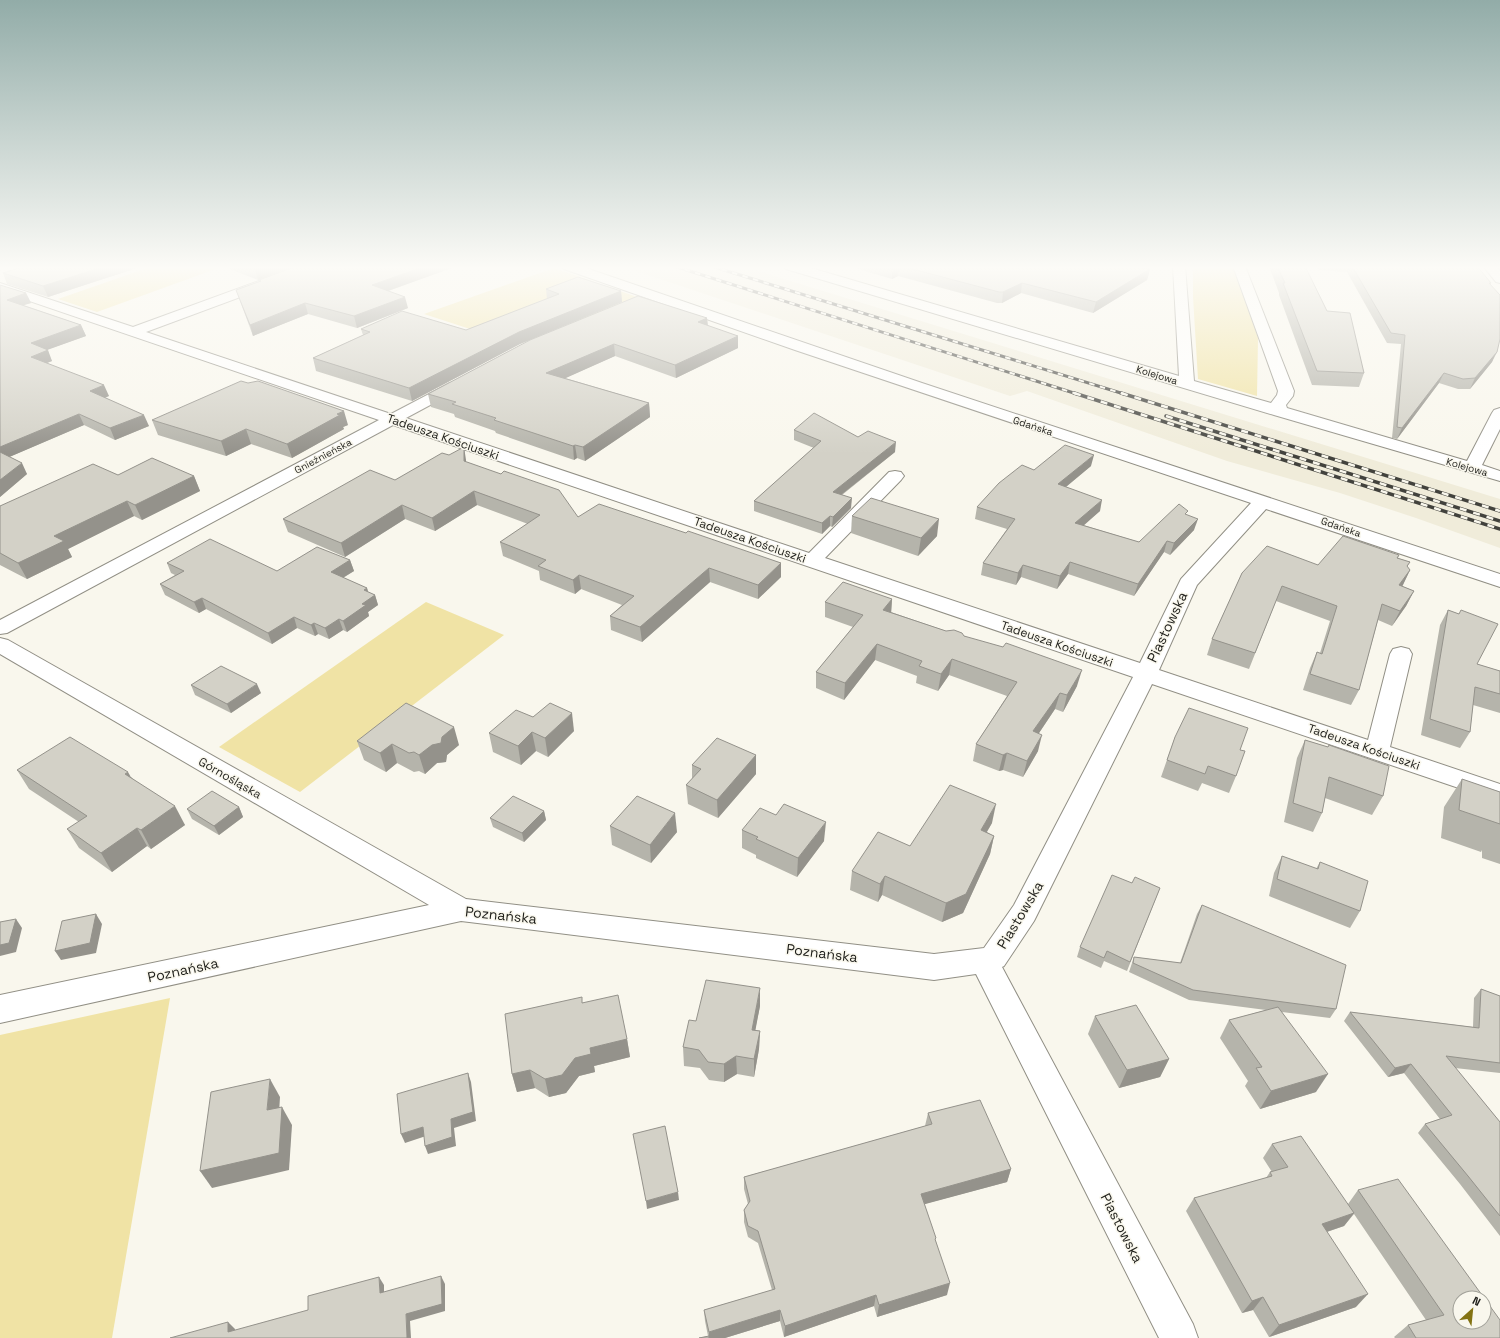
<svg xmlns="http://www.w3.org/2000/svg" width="1500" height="1338" font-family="'Space Grotesk',sans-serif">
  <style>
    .built { fill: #f0ecda }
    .green { fill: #f0e3a5 }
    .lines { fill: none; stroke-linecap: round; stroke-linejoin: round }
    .minor-casing { stroke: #918f85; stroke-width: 2 }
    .minor { fill: #fff; fill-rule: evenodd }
    .rail-far1-casing { stroke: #42423d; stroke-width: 3 }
    .rail-casing { stroke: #42423d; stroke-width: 3.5 }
    .rail-far1 { stroke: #f9f7ed; stroke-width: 2; stroke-dasharray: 5.5; stroke-linecap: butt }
    .rail { stroke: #f9f7ed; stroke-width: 2.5; stroke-dasharray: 7; stroke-linecap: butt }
    .wall { fill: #b5b4ab }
    .shaded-wall { fill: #94928b }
    .building { fill: #d3d1c7; stroke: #94928b; fill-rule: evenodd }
    .labels { text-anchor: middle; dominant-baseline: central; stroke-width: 3; stroke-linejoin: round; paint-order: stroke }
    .far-street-label { font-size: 10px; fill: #1d1d19; stroke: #f9f7ed }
    .street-label { font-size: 12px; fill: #1d1d19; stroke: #f9f7ed }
    .near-street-label { font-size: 14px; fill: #1d1d19; stroke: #f9f7ed }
  </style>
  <rect width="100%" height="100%" fill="#f9f7ed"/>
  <polygon class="built" points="621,266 742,266 1500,499 1500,548 1416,518 1340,493 1227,461 1027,391 1010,396"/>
  <g class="green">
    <polygon points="147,266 224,266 97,312 58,299 150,267"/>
    <polygon points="1193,266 1234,266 1258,338 1257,396 1198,379 1193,297"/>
    <polygon points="554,268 640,298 574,324 529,307 470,329 424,314"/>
    <polygon points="426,602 504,635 300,792 219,747"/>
    <polygon points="170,998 112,1338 0,1338 0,1035"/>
  </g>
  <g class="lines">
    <g class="minor-casing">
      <g id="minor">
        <polygon points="300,266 318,266 316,269 146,332 391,414 450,383 455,382 460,383 462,386 460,389 406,418 809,553 889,472 895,471 901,472 904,476 901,480 825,558 1140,663 1181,579 1251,503 795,350 564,269 562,266 580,266 922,383 1500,574 1500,587 1266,509 1197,585 1159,670 1368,740 1390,654 1393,649 1401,647 1409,649 1412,654 1390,747 1500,784 1500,802 1152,684 1034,921 1004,966 1002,967 1193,1324 1198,1338 1159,1338 976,974 934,980 461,921 0,1023 0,995 429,905 0,654 0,638 8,640 466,899 934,954 984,948 1014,905 1133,677 393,425 7,633 0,634 0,620 379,420 0,291 0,283 133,327"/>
        <polygon points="784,266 804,266 1179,376 1173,266 1185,266 1194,381 1271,403 1277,395 1278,391 1233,266 1245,266 1294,391 1293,396 1286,405 1287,408 1467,461 1492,413 1494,410 1500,408 1500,429 1482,465 1500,471 1500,481 1274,415 786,269"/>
        <polygon points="1483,266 1496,266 1500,271 1500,283 1496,282"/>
      </g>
    </g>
    <use href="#minor" class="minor"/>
    <g class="rail-far1-casing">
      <g id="rail-far1">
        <polyline points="674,266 1077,394"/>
        <polyline points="711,266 1124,394"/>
      </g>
    </g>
    <g class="rail-casing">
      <g id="rail">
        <polyline points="1074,393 1500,529"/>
        <polyline points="1121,393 1500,511"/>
        <polyline points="1166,416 1500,521"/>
      </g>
    </g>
    <use href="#rail-far1" class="rail-far1"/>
    <use href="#rail" class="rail"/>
  </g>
  <g class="wall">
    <polygon points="17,266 143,266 48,297 7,284 3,273 20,268"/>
    <polygon points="222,266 295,266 258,280"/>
    <polygon points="457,266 388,291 408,308 357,328 308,314 253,336 240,301 236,290 259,281 259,280"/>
    <polygon points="858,266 1137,266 1150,269 1147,280 1093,313 1021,293 1002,303 997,303 898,276 892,279 858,269"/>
    <polygon points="1269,266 1305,266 1327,311 1364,373 1359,387 1312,385 1279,295 1279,293"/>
    <polygon points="1317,266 1477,266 1491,283 1491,285 1498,345 1492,362 1470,389 1458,389 1439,383 1397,439 1392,438 1401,344 1387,343 1347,272 1319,270"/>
    <polygon points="0,285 26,293 31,303 23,305 81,325 86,336 46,350 52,361 47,363 109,396 105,397 149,426 115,440 84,425 9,457 27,474 0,497"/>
    <polygon points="546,289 621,291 622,302 520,344 412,401 316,371 313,358 363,335 361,329 466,330 547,299"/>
    <polygon points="707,318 708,325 738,348 676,378 615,356 565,378 649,403 650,417 585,461 577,458 574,460 496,433 495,431 455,417 454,414 431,407 428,394"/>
    <polygon points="152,420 348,425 343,427 344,429 292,458 251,444 226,456 158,435"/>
    <polygon points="794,430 858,437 895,452 842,495 851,508 832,527 830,526 822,534 754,511 754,501 814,448 794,440"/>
    <polygon points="449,455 466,460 466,462 578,517 686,533 781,563 781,577 758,599 710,582 642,642 611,630 610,616 622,605 581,589 575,594 540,580 539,571 503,556 500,542 528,524 477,505 435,531 405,519 345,557 288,532 283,519 395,480"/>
    <polygon points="1091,466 1066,487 1100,511 1083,525 1139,542 1186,515 1194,530 1170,555 1164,552 1134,596 1068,574 1057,589 1021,577 1016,585 981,575 983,563 1007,529 975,519 977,507 1034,470"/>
    <polygon points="118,475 194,476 200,491 142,520 134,516 68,549 72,557 27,579 0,565 0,506"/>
    <polygon points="852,516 937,536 918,556 851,533"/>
    <polygon points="1399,555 1398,558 1410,562 1407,567 1410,570 1402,586 1414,591 1406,606 1392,626 1378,620 1359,690 1351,705 1303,690 1310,668 1317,652 1320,653 1330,621 1276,601 1249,669 1207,655 1212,639 1242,573 1318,565"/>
    <polygon points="350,560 354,571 343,578 367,588 368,592 375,595 378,605 368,612 369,616 347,632 343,630 329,639 318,634 315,636 297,628 272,644 206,609 199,613 165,595 160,584 175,575 171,573 167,563 277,571"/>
    <polygon points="892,599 891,612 946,631 964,636 1077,686 1063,712 1055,709 1039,733 1038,751 1023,777 1003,770 999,771 973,761 976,744 1007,696 949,675 938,691 916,683 917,676 875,660 844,700 816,688 816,672 853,627 825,617 825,602"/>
    <polygon points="1448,610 1459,614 1477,664 1500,671 1500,713 1473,705 1470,732 1460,748 1421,735 1440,625"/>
    <polygon points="191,685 261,693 231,713 195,695"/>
    <polygon points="533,717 574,731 548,757 536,751 521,765 493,752 489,733"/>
    <polygon points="1175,737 1240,750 1236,776 1229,793 1202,783 1198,791 1161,777"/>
    <polygon points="1305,740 1328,747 1329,745 1383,796 1372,815 1325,798 1322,813 1313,832 1284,822 1297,758"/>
    <polygon points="357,741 459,745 447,755 446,762 437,763 425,774 419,771 414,772 397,763 386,772 364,760"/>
    <polygon points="756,755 756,774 718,818 688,804 686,785 692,779 692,765"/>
    <polygon points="17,770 131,777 185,825 151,849 147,846 112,872 79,848 67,829 79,822 29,789"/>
    <polygon points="1462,779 1500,792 1500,864 1482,858 1482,850 1481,852 1441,838 1444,807"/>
    <polygon points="239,807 243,817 219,835 192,819 187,809"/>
    <polygon points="544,811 546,820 524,842 493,827 490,818"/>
    <polygon points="992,823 987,832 994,836 990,854 963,913 942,922 882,895 878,902 850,890 852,871 910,846"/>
    <polygon points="610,826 677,832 651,863 612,845"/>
    <polygon points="742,830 824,841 797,877 756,858 756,855 742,848"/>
    <polygon points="1282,856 1316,869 1320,862 1360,911 1350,928 1269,896 1274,873"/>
    <polygon points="1160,888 1127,971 1104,961 1101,968 1077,957 1080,947"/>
    <polygon points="1202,905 1336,1009 1330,1018 1282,1012 1316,1092 1260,1109 1245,1086 1248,1081 1220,1038 1229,1020 1266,1010 1189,1000 1129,972 1134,957 1180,963 1197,914"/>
    <polygon points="1481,989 1500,996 1500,1073 1455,1068 1500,1122 1500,1236 1460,1184 1418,1133 1425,1124 1440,1119 1404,1073 1388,1077 1344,1021 1350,1012 1473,1027 1474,998"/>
    <polygon points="583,1003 627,1039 630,1057 594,1066 595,1072 579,1076 566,1093 549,1097 535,1088 517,1092 512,1074"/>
    <polygon points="760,1006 755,1030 760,1031 759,1049 754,1077 737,1074 724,1082 709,1080 700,1068 684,1066 683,1047 696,1021"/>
    <polygon points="1095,1016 1169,1059 1160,1077 1119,1088 1088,1034"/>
    <polygon points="928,1113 1011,1169 1007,1182 924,1204 936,1242 947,1295 877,1317 874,1306 784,1337 780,1321 725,1338 699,1338 708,1336 705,1321 704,1310 772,1290 758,1243 748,1237 744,1222 744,1210 748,1204 744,1189 744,1177 925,1126"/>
    <polygon points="1272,1144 1348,1204 1358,1190 1500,1338 1395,1338 1394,1337 1408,1325 1426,1320 1354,1214 1344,1226 1327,1232 1356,1307 1269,1337 1253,1310 1242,1313 1186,1211 1194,1198 1266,1178 1270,1172 1272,1172 1263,1158"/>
  </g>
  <g class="shaded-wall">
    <polygon points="106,266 143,266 48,297 43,286"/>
    <polygon points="263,266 295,266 258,280 255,269"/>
    <polygon points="426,266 457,266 374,296 372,285"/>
    <polygon points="898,266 899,266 898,276 892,279 893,268"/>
    <polygon points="1150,269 1147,280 1093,313 1096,302"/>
    <polygon points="1022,283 1021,293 1002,303 1003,292"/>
    <polygon points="621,291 622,302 520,344 412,401 409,388 519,332"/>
    <polygon points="26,293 31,303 11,309 7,300"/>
    <polygon points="405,297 408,308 357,328 354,316"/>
    <polygon points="305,303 308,314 253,336 250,325"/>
    <polygon points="707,318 708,330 698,322"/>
    <polygon points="81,325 86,336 36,354 31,343"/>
    <polygon points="738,336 738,348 676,378 675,365"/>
    <polygon points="614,344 615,356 548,386 546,373"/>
    <polygon points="48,350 52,361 36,367 31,357"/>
    <polygon points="1497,352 1492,362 1470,389 1475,378"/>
    <polygon points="1444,373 1439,383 1397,439 1402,428"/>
    <polygon points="104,385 109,396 95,402 90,391"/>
    <polygon points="649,403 650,417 585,461 583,447"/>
    <polygon points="344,411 348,425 343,427 344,429 292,458 287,444 337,414"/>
    <polygon points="79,414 84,425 0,461 0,447"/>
    <polygon points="144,415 149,426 115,440 110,428"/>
    <polygon points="246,429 251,444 226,456 221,441"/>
    <polygon points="896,442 895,452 832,502 833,492"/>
    <polygon points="575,445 577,458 574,460 573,446"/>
    <polygon points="464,447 466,460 466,474 464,461"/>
    <polygon points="1094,455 1091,466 1056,495 1058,484"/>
    <polygon points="22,463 27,474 0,497 0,480"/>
    <polygon points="194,476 200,491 142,520 135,505"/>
    <polygon points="474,491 477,505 435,531 432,518"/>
    <polygon points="852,498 851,508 832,527 833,517"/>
    <polygon points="1102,500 1100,511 1073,535 1075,523"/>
    <polygon points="127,501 134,516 68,549 72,557 27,579 18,563 54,536"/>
    <polygon points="402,505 405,519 345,557 341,543"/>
    <polygon points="830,516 830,526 822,534 822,523"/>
    <polygon points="939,519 937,536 918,556 921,538"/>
    <polygon points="1198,519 1194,530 1170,555 1174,543"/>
    <polygon points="1167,541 1164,552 1134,596 1138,584"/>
    <polygon points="350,560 354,571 334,583 331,572"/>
    <polygon points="1070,562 1068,574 1057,589 1060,576"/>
    <polygon points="781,563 781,577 758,599 758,585"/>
    <polygon points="1023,565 1021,577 1016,585 1018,573"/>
    <polygon points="709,568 710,582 642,642 640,627"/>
    <polygon points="1410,570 1403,585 1392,601 1399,585"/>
    <polygon points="579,575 581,589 575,594 573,580"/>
    <polygon points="367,588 370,598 375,595 378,605 368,612 369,616 347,632 343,621 362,604 364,590"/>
    <polygon points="1414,591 1406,606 1392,626 1400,611"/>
    <polygon points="202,598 206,609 199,613 194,602"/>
    <polygon points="892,599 891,615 883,610"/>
    <polygon points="294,617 297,628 272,644 268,633"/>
    <polygon points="339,619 343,630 329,639 325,628"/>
    <polygon points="314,623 318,634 315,636 311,625"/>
    <polygon points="877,644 875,660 844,700 845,683"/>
    <polygon points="952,659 949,675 938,691 941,674"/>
    <polygon points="1082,670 1077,686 1063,712 1067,695"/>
    <polygon points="257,684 261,693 231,713 227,704"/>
    <polygon points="1060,693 1055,709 1029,748 1033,731"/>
    <polygon points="572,713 574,731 548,757 545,738"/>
    <polygon points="454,727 459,745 447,755 446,762 437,763 425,774 419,755"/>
    <polygon points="532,732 536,751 521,765 518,746"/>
    <polygon points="1042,735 1038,751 1023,777 1027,761"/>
    <polygon points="392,744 397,763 386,772 380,753"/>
    <polygon points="1007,753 1003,770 999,771 1003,755"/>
    <polygon points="756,755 756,774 718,818 717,800"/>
    <polygon points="128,772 138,790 125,774"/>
    <polygon points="996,804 992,823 977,848 981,830"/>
    <polygon points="175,806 185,825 151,849 141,830"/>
    <polygon points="239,807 243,817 219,835 214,826"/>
    <polygon points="544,811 546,820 524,842 522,833"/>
    <polygon points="675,813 677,832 651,863 650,845"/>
    <polygon points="826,822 824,841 797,877 798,858"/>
    <polygon points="137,828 147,846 112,872 101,853"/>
    <polygon points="994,836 990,854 963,913 942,922 946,903"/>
    <polygon points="885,876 882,895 878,902 880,884"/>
    <polygon points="96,914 102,924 96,953 61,960 55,951"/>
    <polygon points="16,919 22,928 16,952 0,956 0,945"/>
    <polygon points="760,988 760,1006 752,1048 752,1030"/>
    <polygon points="760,1031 759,1049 754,1077 754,1059"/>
    <polygon points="627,1039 630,1057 594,1066 595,1072 579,1076 566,1093 549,1097 545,1079 590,1048"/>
    <polygon points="736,1056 737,1074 724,1082 724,1064"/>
    <polygon points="1169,1059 1160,1077 1119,1088 1127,1070"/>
    <polygon points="1411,1064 1404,1073 1388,1077 1395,1068"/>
    <polygon points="530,1070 535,1088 517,1092 512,1074"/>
    <polygon points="468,1073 471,1082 476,1121 454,1128 456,1146 428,1154 425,1146 451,1119"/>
    <polygon points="1328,1074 1316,1092 1260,1109 1271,1091"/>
    <polygon points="270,1079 280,1097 278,1128 267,1110"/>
    <polygon points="282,1107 292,1125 289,1170 212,1188 200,1171"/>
    <polygon points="423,1127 426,1136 405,1143 401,1134"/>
    <polygon points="1011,1169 1007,1182 918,1206 921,1194"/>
    <polygon points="678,1192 679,1200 647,1209 646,1201"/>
    <polygon points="1354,1213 1344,1226 1311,1237 1322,1224"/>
    <polygon points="441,1276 445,1284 445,1311 410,1321 411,1338 407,1338 406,1314"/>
    <polygon points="379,1277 384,1285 384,1301 380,1293"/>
    <polygon points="950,1283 947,1295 877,1317 879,1305"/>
    <polygon points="1368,1294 1356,1307 1269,1337 1279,1325"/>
    <polygon points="876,1295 874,1306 784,1337 785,1326"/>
    <polygon points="1263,1297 1253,1310 1242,1313 1252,1301"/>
    <polygon points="780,1310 780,1321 725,1338 709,1338 709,1332"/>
    <polygon points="228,1322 235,1329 234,1338 228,1332"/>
  </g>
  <g class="building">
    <polygon points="25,266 106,266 43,286 3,273"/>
    <polygon points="247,266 263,266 255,269"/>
    <polygon points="297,266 426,266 372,285 405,297 354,316 305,303 250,325 236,290 261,281 259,280"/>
    <polygon points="886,266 898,266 893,268"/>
    <polygon points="901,266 1137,266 1150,269 1096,302 1022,283 1003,292 999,292"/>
    <polygon points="1277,266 1305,266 1327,311 1350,313 1364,373 1317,371 1283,283 1285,283"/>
    <polygon points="1352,266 1477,266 1491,283 1489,283 1500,295 1500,339 1497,352 1475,378 1463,379 1444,373 1402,428 1397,427 1405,335 1391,333"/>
    <polygon points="578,277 621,291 519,332 409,388 313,358 370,332 361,329 402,311 466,330 559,294 546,289"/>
    <polygon points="0,285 26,293 7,300 81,325 31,343 48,350 31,357 104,385 90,391 144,415 110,428 79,414 0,447"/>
    <polygon points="638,296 707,318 698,322 738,336 675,365 614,344 546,373 649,403 583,447 575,445 573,446 494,420 496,418 452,404 456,402 428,394 530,340"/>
    <polygon points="241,381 248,383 258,381 344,411 337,414 340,415 287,444 246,429 221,441 152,420"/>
    <polygon points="814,413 858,437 868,431 896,442 833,492 852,498 833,517 830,516 822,523 754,501 821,441 794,430"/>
    <polygon points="1065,445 1094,455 1058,484 1102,500 1075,523 1139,542 1179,504 1188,511 1185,514 1198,519 1174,543 1167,541 1138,584 1070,562 1060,576 1023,565 1018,573 983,563 1015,519 977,507 999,483 1022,465 1034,470"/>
    <polygon points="464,447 464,461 501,474 504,471 559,490 578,517 599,504 686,533 688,531 781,563 758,585 709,568 640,627 610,616 634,596 579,575 573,580 538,566 546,560 500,542 540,515 474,491 432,518 402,505 341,543 283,519 370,470 395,480 442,453 449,455"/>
    <polygon points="0,452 22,463 0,480"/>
    <polygon points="152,458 194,476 135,505 127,501 54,536 64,541 18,563 0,553 0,506 93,464 118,475"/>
    <polygon points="871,498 939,519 921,538 852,516"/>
    <polygon points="1343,536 1399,555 1397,558 1410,562 1407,566 1410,570 1399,585 1414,591 1400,611 1382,604 1359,690 1310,674 1317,652 1322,654 1337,606 1282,586 1255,653 1212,639 1242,573 1267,546 1318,565"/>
    <polygon points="210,539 277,571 317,547 350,560 331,572 367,588 364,590 375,595 362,604 366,605 343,621 339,619 325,628 314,623 311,625 294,617 268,633 202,598 194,602 160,584 184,571 167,563"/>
    <polygon points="843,582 892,599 883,610 946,631 954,630 962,633 964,636 1003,647 1006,643 1082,670 1067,695 1060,693 1033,731 1042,735 1027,761 1007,753 1003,755 976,744 1017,682 952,659 941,674 919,666 922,661 877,644 845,683 816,672 863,615 825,602"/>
    <polygon points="1448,610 1459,614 1461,610 1498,624 1477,664 1500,671 1500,694 1475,687 1470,732 1430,719"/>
    <polygon points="221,666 257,684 227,704 191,685"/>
    <polygon points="406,703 454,727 442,737 441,743 432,745 419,755 414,752 409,753 392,744 380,753 357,741"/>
    <polygon points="550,703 572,713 545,738 532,732 518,746 489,733 516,710 533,717"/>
    <polygon points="1189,708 1248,728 1240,750 1245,751 1236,776 1208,766 1205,774 1167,760 1175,737"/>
    <polygon points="70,737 128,772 125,774 175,806 141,830 137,828 101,853 67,829 87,816 17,770"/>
    <polygon points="717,738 756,755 717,800 686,785 701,769 692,765"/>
    <polygon points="1305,740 1328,747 1329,745 1389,766 1383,796 1329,777 1322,813 1293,803"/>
    <polygon points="1462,779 1500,792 1500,824 1459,810"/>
    <polygon points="950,785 996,804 981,830 994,836 966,894 946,903 885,876 880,884 852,871 878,832 910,846"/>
    <polygon points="212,791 239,807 214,826 187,809"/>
    <polygon points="513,796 544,811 522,833 490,818"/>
    <polygon points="637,796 675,813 650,845 610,826"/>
    <polygon points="784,804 826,822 798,858 756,839 758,837 742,830 760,808 776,815"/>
    <polygon points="1282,856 1318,869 1320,862 1368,881 1360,911 1277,879"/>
    <polygon points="1112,875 1132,883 1135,877 1160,888 1130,962 1107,951 1104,958 1080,947"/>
    <polygon points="1202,905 1346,965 1336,1009 1193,990 1133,963 1134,957 1181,963"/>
    <polygon points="96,914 90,943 55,951 62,921"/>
    <polygon points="16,919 9,943 0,945 0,922"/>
    <polygon points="706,980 760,988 752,1030 760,1031 754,1059 736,1056 724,1064 708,1062 699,1050 683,1047 689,1020 696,1021"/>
    <polygon points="1481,989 1500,996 1500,1063 1446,1056 1500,1122 1500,1216 1468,1176 1425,1124 1452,1115 1411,1064 1395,1068 1350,1012 1479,1028"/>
    <polygon points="618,995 627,1039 590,1048 591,1054 575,1058 562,1075 545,1079 530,1070 512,1074 505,1014 582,997 582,1003"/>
    <polygon points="1136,1005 1169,1059 1127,1070 1095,1016"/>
    <polygon points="1278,1007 1328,1074 1271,1091 1256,1068 1262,1067 1229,1020"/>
    <polygon points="468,1073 473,1112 451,1119 452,1137 425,1146 423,1127 401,1134 397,1094"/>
    <polygon points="270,1079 267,1110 282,1107 279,1153 200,1171 211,1092"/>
    <polygon points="980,1100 1011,1169 921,1194 936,1238 935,1239 950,1283 879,1305 876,1295 785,1326 780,1310 709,1332 704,1310 775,1289 758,1231 748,1226 744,1210 750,1201 744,1177 932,1124 928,1113"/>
    <polygon points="665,1126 678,1192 646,1201 633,1134"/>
    <polygon points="1301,1136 1354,1213 1322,1224 1368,1294 1279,1325 1263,1297 1252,1301 1194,1198 1272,1176 1270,1172 1288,1167 1272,1144"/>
    <path d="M 1398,1179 L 1500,1320 L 1500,1338 L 1416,1338 L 1408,1325 L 1444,1315 L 1358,1190 ZM 1460,1298 L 1484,1298 L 1484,1322 L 1460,1322 Z"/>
    <polygon points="441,1276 442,1304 406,1314 407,1338 170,1338 228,1322 228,1332 308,1310 308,1296 379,1277 380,1293"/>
    <polygon points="709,1336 709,1338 699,1338"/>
  </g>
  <linearGradient id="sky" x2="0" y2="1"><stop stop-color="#92aca8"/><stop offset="0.59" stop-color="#fcfbf7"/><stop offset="1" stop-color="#fcfbf7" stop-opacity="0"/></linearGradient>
  <rect width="1500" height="454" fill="url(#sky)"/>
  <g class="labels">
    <g class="far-street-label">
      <text transform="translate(1157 375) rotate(17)">Kolejowa</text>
      <text transform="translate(1033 426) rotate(18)">Gdańska</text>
      <text transform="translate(323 456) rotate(-28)">Gnieźnieńska</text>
      <text transform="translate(1467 467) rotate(16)">Kolejowa</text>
      <text transform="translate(1341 527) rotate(19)">Gdańska</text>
    </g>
    <g class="street-label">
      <text transform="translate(443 437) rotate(19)">Tadeusza Kościuszki</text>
      <text transform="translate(750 540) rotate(19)">Tadeusza Kościuszki</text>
      <text transform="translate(1057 644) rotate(19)">Tadeusza Kościuszki</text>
      <text transform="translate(1364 747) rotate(19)">Tadeusza Kościuszki</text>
      <text transform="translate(230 778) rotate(30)">Górnośląska</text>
    </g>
    <g class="near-street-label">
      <text transform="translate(1167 627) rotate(-65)">Piastowska</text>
      <text transform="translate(501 915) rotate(6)">Poznańska</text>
      <text transform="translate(1020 915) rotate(-59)">Piastowska</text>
      <text transform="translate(822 953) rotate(7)">Poznańska</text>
      <text transform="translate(183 970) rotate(-12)">Poznańska</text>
      <text transform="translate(1122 1228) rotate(63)">Piastowska</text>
    </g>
  </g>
  <g transform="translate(1472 1310) rotate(27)"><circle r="19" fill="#f9f7ed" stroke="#a1a098"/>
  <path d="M0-3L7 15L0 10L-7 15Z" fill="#837212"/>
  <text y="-6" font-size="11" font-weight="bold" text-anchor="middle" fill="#1d1d19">N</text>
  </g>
</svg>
